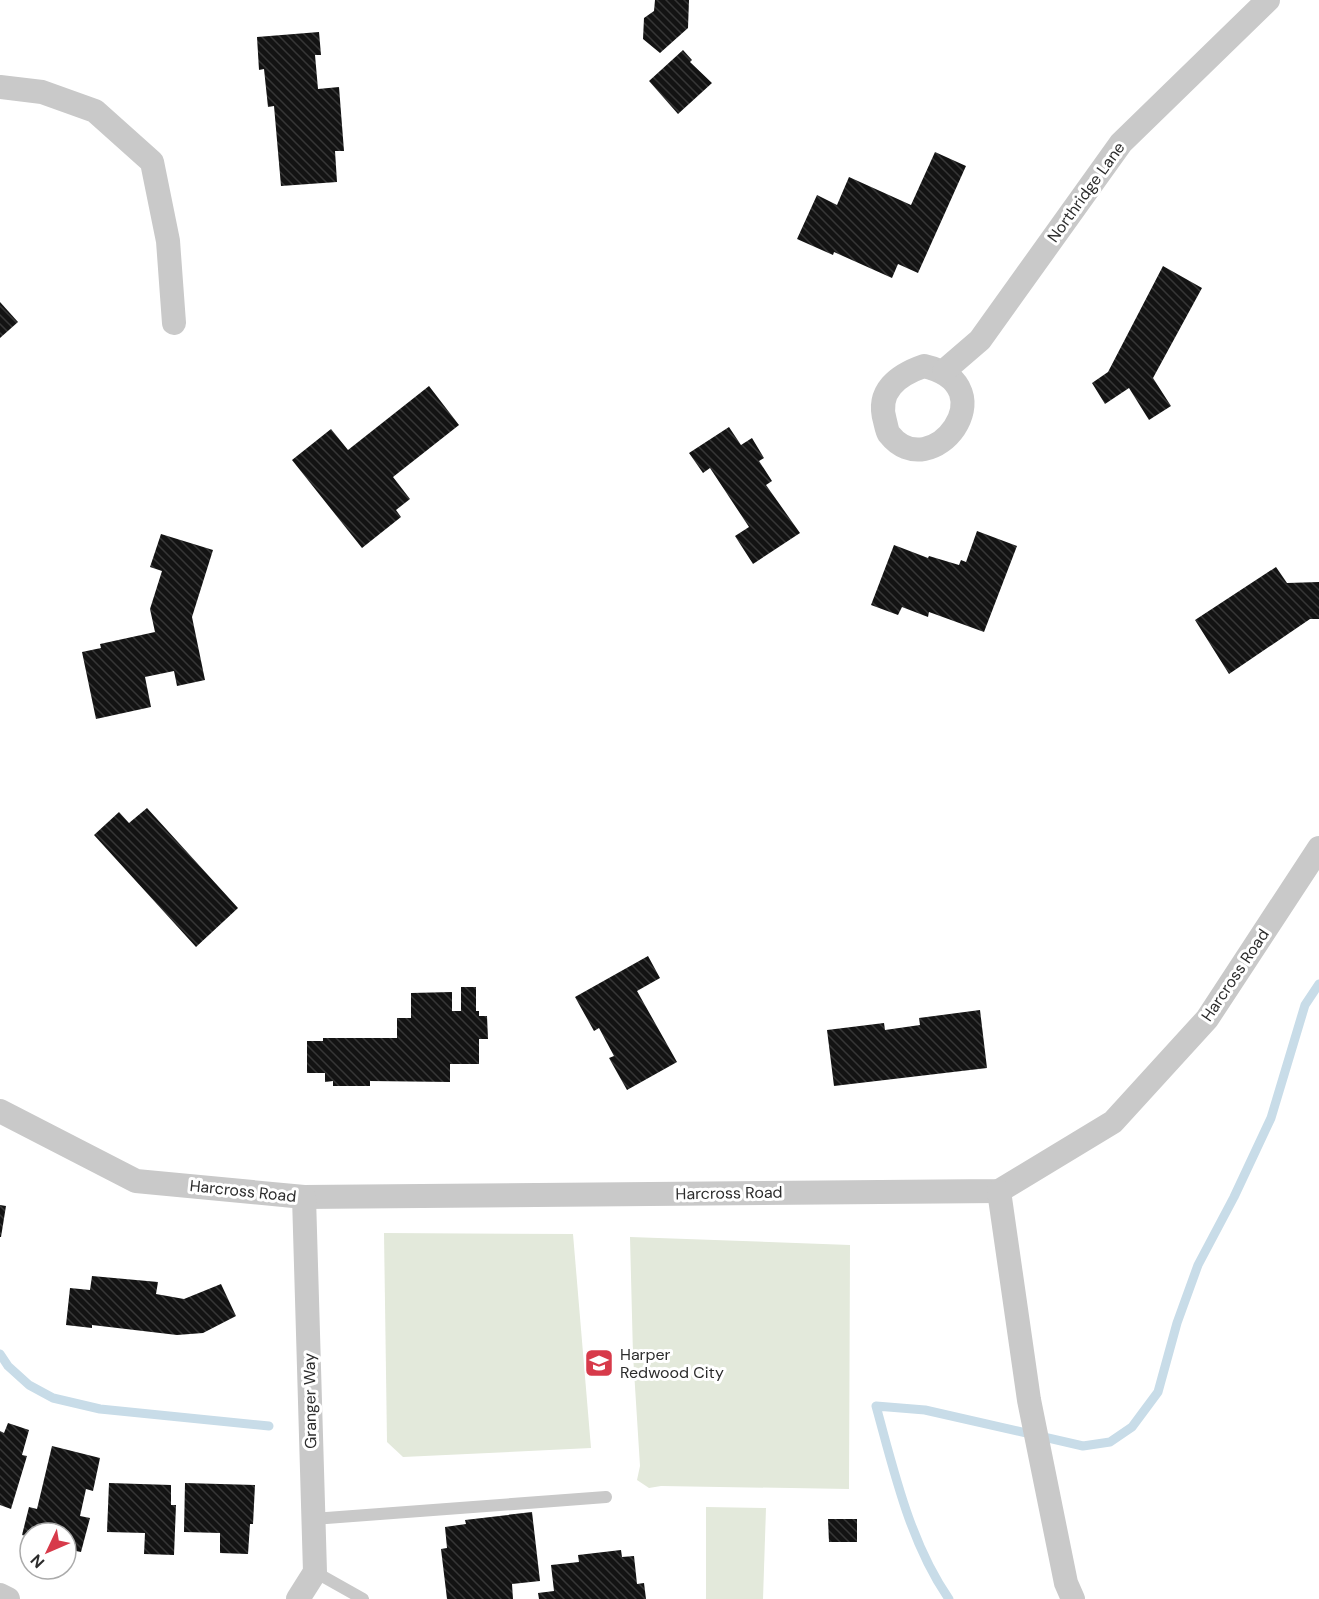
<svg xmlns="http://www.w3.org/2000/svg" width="1319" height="1599" font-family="'DM Sans',sans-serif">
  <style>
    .garden { fill: #e3e9db }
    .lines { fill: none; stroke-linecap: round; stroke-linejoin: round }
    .stream { stroke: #c8dce8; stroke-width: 9 }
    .building { fill: url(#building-back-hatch) }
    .service { stroke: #c9c9c9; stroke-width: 12 }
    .minor { stroke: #c9c9c9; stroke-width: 24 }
    .labels { text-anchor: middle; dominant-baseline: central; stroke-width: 6; stroke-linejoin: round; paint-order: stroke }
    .street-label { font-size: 16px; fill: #2c2c2c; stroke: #fff }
    .poi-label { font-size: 16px; fill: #2c2c2c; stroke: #fff; text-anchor: start }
  </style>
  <defs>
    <pattern id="building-back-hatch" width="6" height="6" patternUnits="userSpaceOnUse" patternTransform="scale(1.5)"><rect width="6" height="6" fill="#131313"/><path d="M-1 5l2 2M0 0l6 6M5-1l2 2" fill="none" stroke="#363636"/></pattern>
  </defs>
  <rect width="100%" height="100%" fill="#fff"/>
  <g class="garden">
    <polygon points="384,1233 573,1234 591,1448 403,1457 387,1442"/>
    <polygon points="630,1237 850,1245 849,1489 661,1486 649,1488 637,1480 640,1466 633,1355"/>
    <polygon points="706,1507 766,1508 763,1599 706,1599"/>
  </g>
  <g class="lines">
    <g class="stream">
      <polyline points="0,1354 8,1366 29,1385 53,1398 100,1409 269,1426"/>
      <path d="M 949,1599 C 910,1543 894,1471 876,1406 L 925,1410 L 1083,1446 L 1110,1442 L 1132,1427 L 1158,1392 L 1177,1323 L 1198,1265 L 1234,1197 L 1271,1118 L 1305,1005 L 1319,984"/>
    </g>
  </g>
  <g class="building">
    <polygon points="655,0 689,0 688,28 660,53 643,39 644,18 654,11"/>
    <polygon points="319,32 321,55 315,55 318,89 339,87 344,151 335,151 337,182 281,186 274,106 268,107 264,69 259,70 257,37"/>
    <polygon points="683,50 692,60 690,62 712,83 678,114 649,81"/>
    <polygon points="935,152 966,166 918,273 898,264 892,278 834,252 833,255 797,239 817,195 837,205 849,177 911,205"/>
    <polygon points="1163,266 1202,288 1153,378 1171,406 1149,420 1129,388 1105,404 1092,383 1108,372"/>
    <polygon points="0,302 18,322 0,338"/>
    <polygon points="429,386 459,425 393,477 410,499 396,510 401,517 362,548 292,460 331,429 348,450"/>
    <polygon points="729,427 741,445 752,438 764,458 759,461 772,481 766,485 800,533 753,564 735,536 749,527 710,468 703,473 689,453"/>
    <polygon points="977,531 1017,546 984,632 929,612 928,617 902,607 898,615 871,605 894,545 928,558 929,556 959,565 961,560 966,562"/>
    <polygon points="161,534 213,550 192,617 205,680 177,686 174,671 145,677 151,707 96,719 82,652 101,648 100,644 155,632 150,609 162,571 150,567"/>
    <polygon points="1276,567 1287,583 1319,582 1319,619 1310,619 1229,674 1195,620"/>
    <polygon points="147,808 238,908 196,947 94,835 119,812 129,823"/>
    <polygon points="648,956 660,978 637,991 677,1062 627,1090 609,1058 614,1056 599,1028 594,1031 575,997"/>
    <polygon points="461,987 476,987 476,1011 479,1011 479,1016 487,1016 488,1039 479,1039 479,1064 450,1064 450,1082 370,1081 370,1086 333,1086 333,1081 325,1082 325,1073 307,1073 307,1041 323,1041 323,1038 397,1038 397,1018 411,1018 411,993 452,992 452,1011 461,1011"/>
    <polygon points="980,1010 987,1068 834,1086 827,1030 884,1023 885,1030 920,1025 919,1018"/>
    <polygon points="0,1205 6,1206 1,1237 0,1237"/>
    <polygon points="92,1276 158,1282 156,1294 184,1299 221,1284 236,1316 203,1333 177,1335 92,1325 92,1328 66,1325 70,1288 90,1290"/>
    <polygon points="8,1423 29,1430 22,1455 27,1456 11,1509 0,1505 0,1431 4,1433"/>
    <polygon points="52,1446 100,1458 93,1491 86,1489 80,1516 90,1518 81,1552 66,1549 66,1533 30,1533 30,1537 22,1535 29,1507 37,1509"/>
    <polygon points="109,1483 171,1485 171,1505 176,1505 174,1555 144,1554 145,1533 107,1532"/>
    <polygon points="185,1483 255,1485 253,1524 250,1524 248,1554 220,1553 220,1533 184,1532"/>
    <polygon points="532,1512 540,1581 512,1584 513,1599 447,1599 441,1549 447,1548 445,1527 466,1524 465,1520"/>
    <polygon points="828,1519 857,1519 857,1542 829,1542"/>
    <polygon points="621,1550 622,1557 634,1556 637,1584 644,1583 646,1599 539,1599 538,1593 554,1591 551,1565 579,1562 578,1555"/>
  </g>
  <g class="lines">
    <g class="service">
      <polyline points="313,1519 606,1497"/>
      <polyline points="315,1572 363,1599"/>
    </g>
    <g class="minor">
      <polyline points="0,87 42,92 95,111 152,162 168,241 174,323"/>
      <path d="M 924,366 C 1010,386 931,488 889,434 C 887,431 886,425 885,421 C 876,391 898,375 924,366 Z"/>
      <polyline points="944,371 980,340 1121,143 1268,0"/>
      <polyline points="0,1111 136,1181 304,1197 999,1191 1113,1122 1207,1019 1319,848"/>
      <polyline points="999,1191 1029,1400 1066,1583 1073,1599"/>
      <polyline points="0,1595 8,1599"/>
      <polyline points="298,1599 315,1572 304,1197"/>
    </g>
  </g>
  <defs>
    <g id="school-square" transform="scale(1.5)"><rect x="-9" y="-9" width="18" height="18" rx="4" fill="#d73a4a" stroke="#fff"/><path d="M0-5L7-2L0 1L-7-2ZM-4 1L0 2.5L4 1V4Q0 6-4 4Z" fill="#fff"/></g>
  </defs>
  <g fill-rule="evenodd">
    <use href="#school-square" x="599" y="1363"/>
  </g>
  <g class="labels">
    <g class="street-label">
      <text transform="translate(1086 192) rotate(-54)">Northridge Lane</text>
      <text transform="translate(1235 975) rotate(-56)">Harcross Road</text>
      <text transform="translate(243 1191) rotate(6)">Harcross Road</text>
      <text transform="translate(729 1193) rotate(-1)">Harcross Road</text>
      <text transform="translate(310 1401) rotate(-91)">Granger Way</text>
    </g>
    <g class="poi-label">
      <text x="620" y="1354">Harper<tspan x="620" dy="18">Redwood City</tspan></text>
    </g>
  </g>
  <g transform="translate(48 1551) rotate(226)"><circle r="28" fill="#ffffff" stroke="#ababab" stroke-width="1.5"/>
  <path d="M0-4.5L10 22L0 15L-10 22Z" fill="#d73a4a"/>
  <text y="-9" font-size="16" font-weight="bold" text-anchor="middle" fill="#2c2c2c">N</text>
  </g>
</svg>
